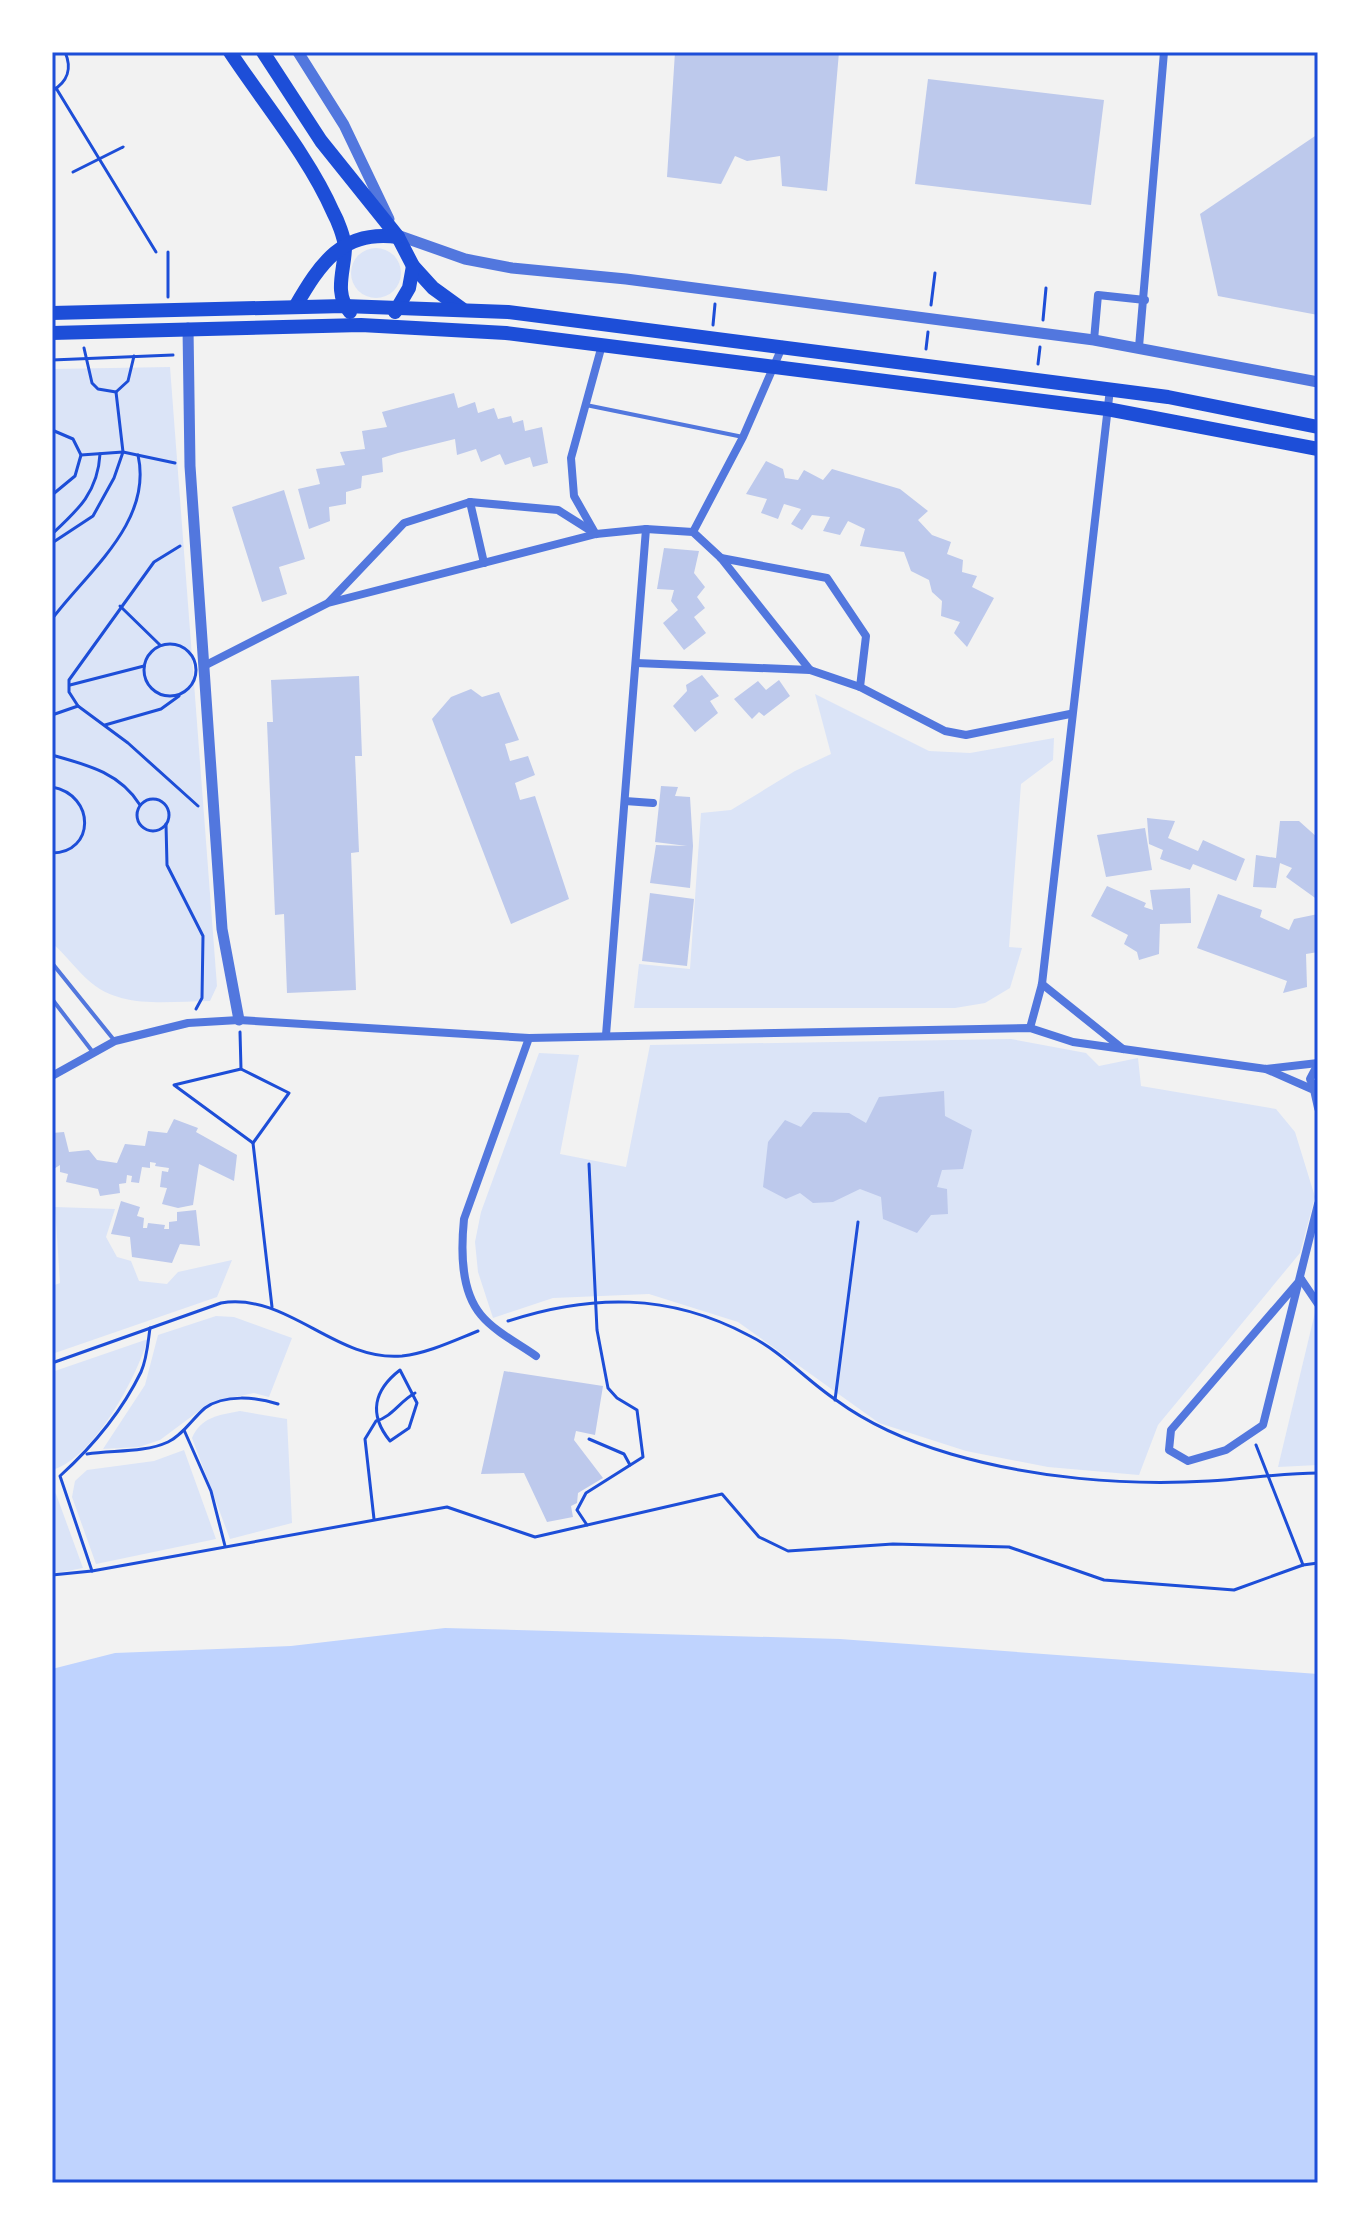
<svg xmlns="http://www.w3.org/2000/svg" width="1370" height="2235" font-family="'Fira Sans Condensed',sans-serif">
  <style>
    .green { fill: #dbe4f7 }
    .water { fill: #bfd3fe }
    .building { fill: #bdc9ec }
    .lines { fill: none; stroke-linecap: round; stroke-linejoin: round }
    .path { stroke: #1d4ed8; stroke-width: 3 }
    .service { stroke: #5277de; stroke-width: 4 }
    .minor { stroke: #5277de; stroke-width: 8 }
    .tertiary { stroke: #5277de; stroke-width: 11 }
    .primary { stroke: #1d4ed8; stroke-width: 14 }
    .neatline { fill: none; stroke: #1d4ed8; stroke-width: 3 }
  </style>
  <rect width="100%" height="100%" fill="#f2f2f2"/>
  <g class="green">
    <circle cx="376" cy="273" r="25"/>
    <path d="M 170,367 L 217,986 L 210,1001 C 169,1001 120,1010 88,980 C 75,968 65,954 52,943 L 52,369 Z"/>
    <polygon points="815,694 929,751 970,753 1054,738 1053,760 1021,784 1009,947 1022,948 1010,988 985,1003 955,1008 634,1008 639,964 690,969 701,813 731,810 795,771 831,754"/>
    <polygon points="1011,1039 1086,1053 1099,1066 1138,1058 1141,1086 1276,1109 1295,1132 1315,1197 1300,1253 1158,1425 1139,1475 1048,1467 966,1451 879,1423 738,1322 649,1294 553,1298 493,1318 478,1272 475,1242 481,1212 539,1053 579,1055 560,1154 626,1167 650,1045"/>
    <polygon points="55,1207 115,1209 106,1237 117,1257 131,1261 139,1281 167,1284 178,1272 232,1260 217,1297 52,1354 52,1286 60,1283"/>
    <polygon points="1318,1300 1318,1465 1278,1467"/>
    <polygon points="216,1316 234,1317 292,1338 269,1397 254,1393 211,1402 160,1440 139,1447 103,1449 145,1385 158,1335"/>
    <path d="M 148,1339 C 136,1378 94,1458 52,1470 L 52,1372 Z"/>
    <path d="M 240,1411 L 287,1419 L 292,1523 L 230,1539 L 192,1438 C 201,1417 219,1415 240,1411 Z"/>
    <polygon points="184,1450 216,1539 96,1564 72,1497 75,1481 87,1470 154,1461"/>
    <polygon points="52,1489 56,1494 83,1568 57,1573 52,1568"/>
  </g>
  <polygon class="water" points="445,1628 840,1639 1318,1674 1318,2183 52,2183 52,1669 115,1653 291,1646"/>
  <g class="building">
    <polygon points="675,52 839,52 827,191 782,186 780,156 747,161 735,156 721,184 667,177"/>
    <polygon points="928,79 1104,100 1091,205 915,184"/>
    <polygon points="1318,134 1318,315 1218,296 1200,214"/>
    <polygon points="454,393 458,408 475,402 478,413 494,408 498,419 511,416 513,423 523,420 525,431 542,427 548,463 533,467 530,457 505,465 500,454 481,462 476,449 457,455 455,439 398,453 382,458 383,472 362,476 361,488 346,492 346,504 329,507 330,521 309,529 298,489 320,484 316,469 345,465 340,452 365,449 362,431 387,427 382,412"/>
    <polygon points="766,461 783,469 785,478 798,480 804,470 823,480 832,469 900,489 928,511 918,520 932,535 951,542 947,554 963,560 962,572 977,576 972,587 994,598 967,647 954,633 960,622 941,616 942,601 932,592 929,580 911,571 904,552 860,546 865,529 848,521 840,535 823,531 830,517 812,515 802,530 791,524 801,509 784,504 778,519 761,513 767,499 746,494"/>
    <polygon points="284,490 305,559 279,567 287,594 262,602 232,507"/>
    <polygon points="664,548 699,551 694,573 705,587 697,597 705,608 694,617 706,633 684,650 663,623 678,610 671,601 674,590 657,589"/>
    <polygon points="702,675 719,696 710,701 718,713 695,732 673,706 687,691 686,685"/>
    <polygon points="359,676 362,756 355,756 359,852 351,853 356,990 287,993 284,914 275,915 267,722 273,722 271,680"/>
    <polygon points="779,680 790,696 764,716 759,712 752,719 734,699 758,681 766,690"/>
    <polygon points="471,689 482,697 499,692 519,740 505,744 510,761 528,756 535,775 515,783 520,800 535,796 569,899 511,924 432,719 451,697"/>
    <polygon points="661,786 678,787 675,796 690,797 693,846 690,888 650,883 656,845 687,846 655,842"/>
    <polygon points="1147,818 1175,821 1168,838 1198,851 1203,840 1245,859 1236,881 1193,864 1190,870 1160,859 1163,850 1149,844"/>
    <polygon points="1280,821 1299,821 1318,838 1318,900 1286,877 1292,868 1280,863 1276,888 1253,887 1256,855 1276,858"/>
    <polygon points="1145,828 1152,870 1106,877 1097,835"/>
    <polygon points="1107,886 1146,903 1144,907 1153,910 1150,890 1190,888 1191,923 1160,924 1159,954 1139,960 1137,952 1124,944 1128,935 1091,916"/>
    <polygon points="650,893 694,899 687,966 642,961"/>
    <polygon points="1218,894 1262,910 1260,917 1289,930 1294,919 1318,914 1318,952 1306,954 1307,987 1283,993 1287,981 1197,948"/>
    <polygon points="944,1091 945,1116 972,1130 963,1169 942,1170 937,1187 947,1189 948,1214 931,1215 917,1233 883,1219 881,1197 860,1189 833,1202 813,1203 800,1193 786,1199 763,1187 768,1142 785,1120 801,1127 813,1112 849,1113 866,1123 879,1097"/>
    <polygon points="174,1119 198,1128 196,1132 237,1155 234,1181 199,1164 193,1205 178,1208 162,1204 167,1188 160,1187 162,1171 168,1172 169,1168 155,1166 156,1163 150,1162 150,1168 142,1167 139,1183 131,1182 132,1176 127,1175 126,1183 119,1184 120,1193 100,1196 98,1189 66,1182 68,1174 60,1172 60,1165 52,1170 52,1133 64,1132 69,1152 89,1150 97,1160 117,1163 125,1144 145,1146 148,1131 167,1133"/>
    <polygon points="121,1201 140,1207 137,1216 144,1218 143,1228 147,1228 148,1223 165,1225 164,1229 169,1229 169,1222 177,1221 177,1212 196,1210 200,1246 180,1244 172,1263 132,1257 130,1237 111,1234"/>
    <polygon points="504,1371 603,1386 595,1435 576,1431 574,1440 603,1478 578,1493 577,1503 571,1506 573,1517 547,1522 524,1473 481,1474"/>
  </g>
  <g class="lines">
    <g class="path">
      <polyline points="56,88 156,252"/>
      <path d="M 52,91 C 68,82 72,68 65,52"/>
      <polyline points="73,172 123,147"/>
      <polyline points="168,297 168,252"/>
      <polyline points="931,305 935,273"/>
      <polyline points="1043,320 1046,288"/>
      <polyline points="713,325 715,304"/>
      <polyline points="84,348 92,383 98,389 116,392 128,381 134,356"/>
      <polyline points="926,349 928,332"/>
      <polyline points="52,360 173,355"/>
      <polyline points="1038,364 1040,347"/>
      <polyline points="52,430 73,439 81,455 75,476 52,495"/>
      <polyline points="81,455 123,452 175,463"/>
      <path d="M 52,534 C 78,510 98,492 100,454"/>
      <polyline points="52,543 93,516 114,478 123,452 116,392"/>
      <polyline points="120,606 160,645"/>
      <path d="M 52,619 C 88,571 153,522 138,455"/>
      <circle cx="170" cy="670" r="26"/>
      <polyline points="70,685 144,666"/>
      <polyline points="78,706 69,692 69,680 154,562 180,546"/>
      <polyline points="52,715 78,706 128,743 198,806"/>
      <polyline points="105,725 161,709 179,696"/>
      <path d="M 52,755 C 88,765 120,773 140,805"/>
      <path d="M 52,787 C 96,795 95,853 52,853"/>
      <circle cx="153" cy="815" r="16"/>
      <polyline points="166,824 167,865 203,936 202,998 196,1009"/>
      <polyline points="240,1032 241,1069 289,1093 253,1143 272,1307"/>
      <polyline points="241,1069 174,1085 253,1143"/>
      <path d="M 508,1321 C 591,1294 669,1293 748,1335 C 781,1351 806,1380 836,1400 C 870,1425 910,1442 951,1454 C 1033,1478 1124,1486 1209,1481 C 1246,1479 1281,1473 1318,1473"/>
      <path d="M 52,1363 L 221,1303 C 288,1292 335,1362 402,1356 C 428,1353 453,1341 478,1331"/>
      <path d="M 400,1370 L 417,1403 L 409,1428 L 390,1441 C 368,1414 374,1390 400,1370 Z"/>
      <polyline points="835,1400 858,1222"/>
      <polyline points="184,1430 211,1491 225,1546"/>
      <polyline points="589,1439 624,1454 630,1465"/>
      <polyline points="1256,1445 1303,1565"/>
      <path d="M 87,1454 C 113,1450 144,1453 168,1442 C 183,1435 192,1419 205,1408 C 224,1394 257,1397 278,1404"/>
      <path d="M 374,1519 L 365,1439 L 376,1421 C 392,1417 400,1401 415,1393"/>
      <polyline points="587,1525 577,1510 586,1493 643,1457 637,1410 617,1398 608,1388 597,1330 589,1164"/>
      <path d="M 92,1571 L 60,1476 C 92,1447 122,1411 141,1372 C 147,1359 148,1342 150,1328"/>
      <polyline points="52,1575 92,1571 447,1507 535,1537 722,1494 759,1537 788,1551 893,1544 1009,1547 1104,1580 1234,1590 1303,1565 1318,1563"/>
    </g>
    <g class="service">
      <polyline points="586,405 743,437"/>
      <polyline points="52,963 114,1040"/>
      <polyline points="52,999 92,1051"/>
    </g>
    <g class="minor">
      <polyline points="1094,340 1098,295 1145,300"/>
      <polyline points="1139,347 1164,52"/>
      <polyline points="470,502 484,563"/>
      <polyline points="693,532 743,437 783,345"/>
      <polyline points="595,533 574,496 571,458 602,345"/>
      <polyline points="721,558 827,578 866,636 860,687"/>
      <polyline points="329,602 404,523 470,502 558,510 596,534"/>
      <polyline points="636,663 810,670"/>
      <polyline points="204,666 328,603 596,534 646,529 693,532 721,558 810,670 860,687 945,731 966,735 1070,714"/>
      <polyline points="625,801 653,803"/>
      <polyline points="1042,984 1123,1049"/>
      <polyline points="1030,1028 1042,984 1110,389"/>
      <polyline points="606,1035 646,529"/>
      <path d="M 529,1038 L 464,1219 C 461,1249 460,1290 481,1315 C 494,1331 519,1344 536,1356"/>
      <polyline points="1266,1069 1314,1090 1318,1108"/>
      <polyline points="52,1076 115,1041 188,1023 239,1020 529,1038 1030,1028 1073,1042 1266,1069 1318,1063"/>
      <polyline points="1316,1092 1310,1079 1318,1064"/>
      <polyline points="1301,1279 1171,1430 1169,1450 1188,1461 1226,1450 1263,1425 1318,1204"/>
      <polyline points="1301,1279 1318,1304"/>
    </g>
    <g class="tertiary">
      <polyline points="298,52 344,125 389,219"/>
      <polyline points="397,235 465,259 512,268 626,279 1094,340 1318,382"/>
      <polyline points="188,328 190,466 222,929 239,1020"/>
    </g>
    <g class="primary">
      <path d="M 230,52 C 263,102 309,157 333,212 C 338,221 344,237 345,247 C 345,269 333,293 350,312"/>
      <polyline points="263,52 321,141 398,237 413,266 433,288 462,309"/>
      <path d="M 295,307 C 320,264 342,229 398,237"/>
      <polyline points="395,312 409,288 413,266"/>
      <polyline points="52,313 344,306 508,312 1168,397 1318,427"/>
      <polyline points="52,333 361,325 506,333 1107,409 1318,449"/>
    </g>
  </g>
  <rect width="1370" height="2235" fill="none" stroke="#ffffff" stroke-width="108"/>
  <rect x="54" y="54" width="1262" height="2127" class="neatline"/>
</svg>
